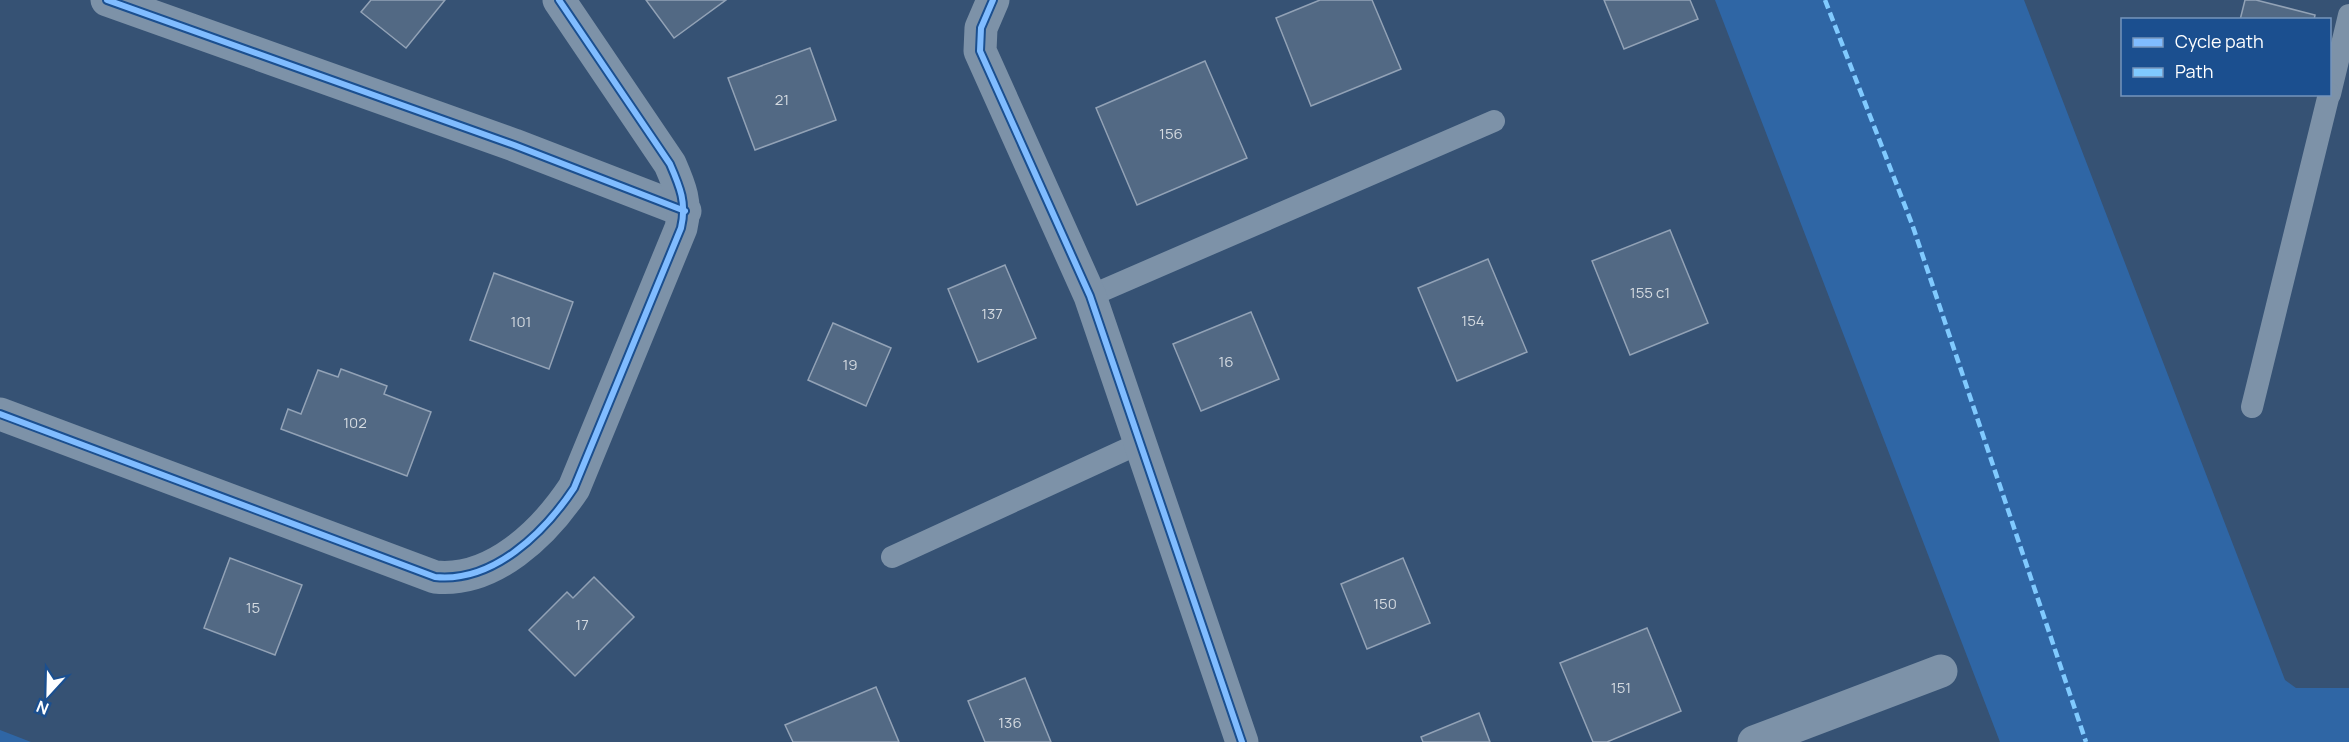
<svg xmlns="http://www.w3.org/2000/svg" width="2349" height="742" font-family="Manrope,sans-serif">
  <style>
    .green { fill: #2f66a5 }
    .building { fill: #526984; stroke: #92a2b6; stroke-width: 1.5 }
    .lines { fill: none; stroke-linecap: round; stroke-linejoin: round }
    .lane { stroke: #7d92a8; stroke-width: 22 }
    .street { stroke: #7d92a8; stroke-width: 33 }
    .quiet { stroke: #80caff; stroke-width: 4.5; stroke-dasharray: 9 4.5; stroke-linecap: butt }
    .cycleway-casing { stroke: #1b4f8f; stroke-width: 10 }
    .cycleway { stroke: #80bcff; stroke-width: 6 }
    .labels { text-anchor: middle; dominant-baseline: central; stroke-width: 4.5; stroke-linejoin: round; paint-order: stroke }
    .number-label { font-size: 15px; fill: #d4dae0 }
  </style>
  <rect width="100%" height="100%" fill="#365274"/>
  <g class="green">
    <polygon points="1715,0 2024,0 2285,680 2296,688 2349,688 2349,742 2000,742"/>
    <polygon points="0,730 31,742 0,742"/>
  </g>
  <g class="building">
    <polygon points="371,0 445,0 406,48 361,12"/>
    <polygon points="646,0 726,0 674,38"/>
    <polygon points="1320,0 1372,0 1401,69 1311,106 1276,18"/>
    <polygon points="1604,0 1690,0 1698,19 1624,49"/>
    <polygon points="2245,0 2256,0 2315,15 2314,20 2240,20"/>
    <polygon points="810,48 836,120 755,150 728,78"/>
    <polygon points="1205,61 1247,158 1137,205 1096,108"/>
    <polygon points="1670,230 1708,323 1630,355 1592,261"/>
    <polygon points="1488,259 1527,352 1457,381 1418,288"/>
    <polygon points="1005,265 1036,338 978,362 948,289"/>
    <polygon points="494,273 573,302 549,369 470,340"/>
    <polygon points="1251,312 1279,379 1201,411 1173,344"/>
    <polygon points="833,323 891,348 866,406 808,380"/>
    <polygon points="341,369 387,386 384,394 431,412 407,476 281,429 288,409 301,414 318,370 338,377"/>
    <polygon points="230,558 302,585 275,655 204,628"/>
    <polygon points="1403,558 1430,623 1367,649 1341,584"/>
    <polygon points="594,577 634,617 575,676 529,630 567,592 573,598"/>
    <polygon points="1647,628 1681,711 1607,742 1593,742 1560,663"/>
    <polygon points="1025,678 1051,742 985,742 968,701"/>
    <polygon points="876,687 899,742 793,742 785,725"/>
    <polygon points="1479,713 1490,742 1423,742 1421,737"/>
  </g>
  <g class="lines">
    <g class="lane">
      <polyline points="2330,94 2349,15"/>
      <polyline points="1090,296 1494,121"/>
      <polyline points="2252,407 2329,94"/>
      <polyline points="892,557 1140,443"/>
    </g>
    <g class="street">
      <polyline points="107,0 514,145 685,211"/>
      <polyline points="993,0 981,28 980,51 1090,296 1242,742"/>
      <path d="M 0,414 L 435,577 C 493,583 544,533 574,488 L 681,228 C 687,203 680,187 670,164 L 559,0"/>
      <polyline points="1754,742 1941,671"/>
    </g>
    <polyline class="quiet" points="1825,0 1912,224 2086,742"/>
    <g class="cycleway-casing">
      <g id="cycleway">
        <polyline points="107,0 514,145 685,211"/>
        <polyline points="993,0 981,28 980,51 1090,296 1242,742"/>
        <path d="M 0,414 L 435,577 C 493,583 544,533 574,488 L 681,228 C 687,203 680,187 670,164 L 559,0"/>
      </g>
    </g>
    <use href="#cycleway" class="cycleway"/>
  </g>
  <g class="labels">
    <g class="number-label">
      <text x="782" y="99">21</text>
      <text x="1171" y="133">156</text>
      <text x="1650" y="292">155 с1</text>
      <text x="992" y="313">137</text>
      <text x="1473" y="320">154</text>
      <text x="521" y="321">101</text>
      <text x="1226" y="361">16</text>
      <text x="850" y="364">19</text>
      <text x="355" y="422">102</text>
      <text x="1385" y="603">150</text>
      <text x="253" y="607">15</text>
      <text x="582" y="624">17</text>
      <text x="1621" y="687">151</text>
      <text x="1010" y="722">136</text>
    </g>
  </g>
  <rect x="2121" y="18" width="210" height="78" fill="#1b4f8f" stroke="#7695bc" stroke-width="1.5"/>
  <rect x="2133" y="38" width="30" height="9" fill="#80bcff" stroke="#7695bc" stroke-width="1.5"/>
  <text x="2175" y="48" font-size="18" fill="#ffffff">Cycle path</text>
  <rect x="2133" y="68" width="30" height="9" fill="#80caff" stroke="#7695bc" stroke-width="1.5"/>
  <text x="2175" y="78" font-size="18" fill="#ffffff">Path</text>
  <g transform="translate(48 694) rotate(202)" stroke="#1b4f8f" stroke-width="4.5" paint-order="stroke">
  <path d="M0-4.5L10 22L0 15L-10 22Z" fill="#ffffff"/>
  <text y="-9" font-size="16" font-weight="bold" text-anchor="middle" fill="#ffffff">N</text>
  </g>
</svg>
